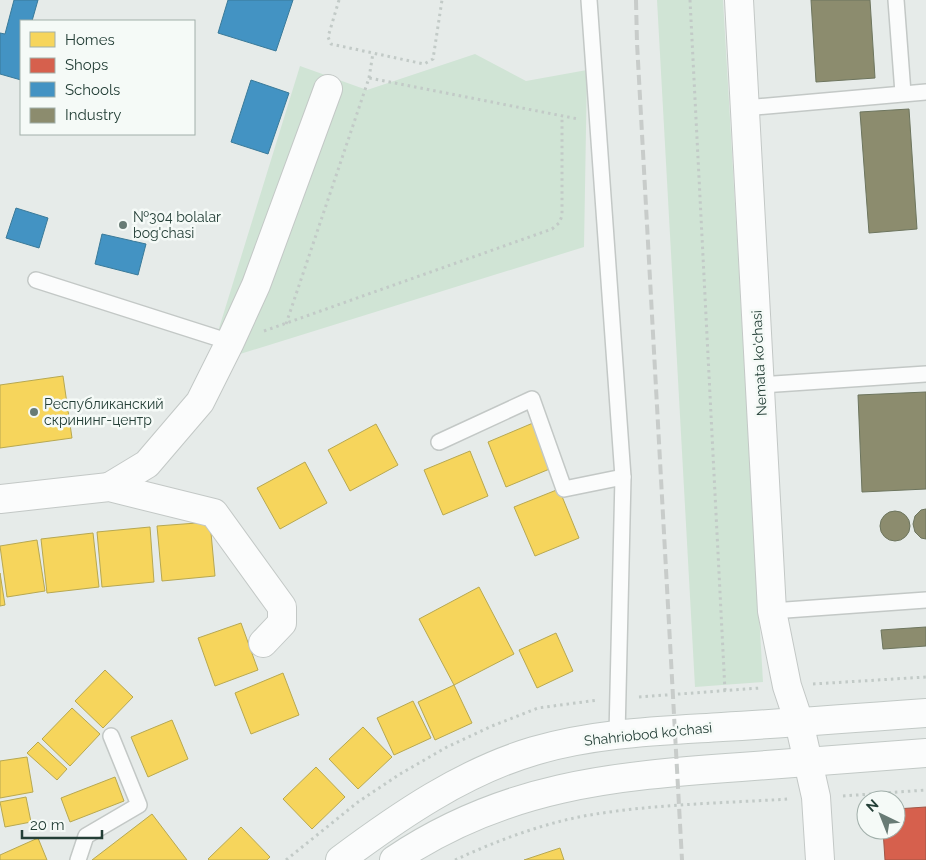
<svg xmlns="http://www.w3.org/2000/svg" width="926" height="860" font-family="Raleway,sans-serif">
  <style>
    .green { fill: #d0e4d5 }
    .homes { fill: #f6d55c; stroke: #b7a851 }
    .shops { fill: #d6604d; stroke: #a15646 }
    .schools { fill: #4393c3; stroke: #3a7a99 }
    .industry { fill: #8c8c6e; stroke: #6d755e }
    .lines { fill: none; stroke-linecap: round; stroke-linejoin: round }
    .service-casing { stroke: #c3c8c6; stroke-width: 18 }
    .minor-casing { stroke: #c3c8c6; stroke-width: 30 }
    .secondary-casing { stroke: #c2c9c6; stroke-width: 30 }
    .path { stroke: #c2cac7; stroke-width: 3; stroke-dasharray: 2.5 4; stroke-linecap: butt }
    .service { stroke: #fbfcfc; stroke-width: 15 }
    .minor { stroke: #fbfcfc; stroke-width: 28 }
    .secondary { stroke: #fbfcfc; stroke-width: 28 }
    .rail { stroke: #c8ccca; stroke-width: 4; stroke-dasharray: 10 5; stroke-linecap: butt }
    .poi-dot { fill: #687b75; stroke: #f5faf7; stroke-width: 2 }
    .labels { text-anchor: middle; dominant-baseline: central; stroke-width: 5; stroke-linejoin: round; paint-order: stroke }
    .poi-label { font-size: 14px; fill: #243f37; stroke: #f5faf7; text-anchor: start }
    .street-label { font-size: 14px; fill: #243f37; stroke: #f5faf7 }
  </style>
  <rect width="100%" height="100%" fill="#e6ebe9"/>
  <g class="green">
    <polygon points="657,0 723,0 763,682 695,687"/>
    <polygon points="475,54 526,81 587,70 584,247 208,364 300,66 367,90"/>
  </g>
  <g class="homes">
    <polygon points="63,376 72,438 0,448 0,385"/>
    <polygon points="533,423 552,468 506,487 488,442"/>
    <polygon points="376,424 398,465 350,491 328,450"/>
    <polygon points="470,451 488,496 443,515 424,470"/>
    <polygon points="305,462 327,503 280,529 257,488"/>
    <polygon points="559,489 579,538 535,556 514,507"/>
    <polygon points="210,522 215,576 162,581 157,526"/>
    <polygon points="150,527 154,582 102,587 97,532"/>
    <polygon points="93,533 99,587 47,593 41,539"/>
    <polygon points="37,540 45,591 7,597 0,546"/>
    <polygon points="0,573 5,605 0,606"/>
    <polygon points="479,587 514,654 454,685 419,619"/>
    <polygon points="241,623 258,670 215,686 198,638"/>
    <polygon points="556,633 573,671 537,688 519,650"/>
    <polygon points="105,670 133,697 103,728 75,701"/>
    <polygon points="283,673 299,715 251,734 235,693"/>
    <polygon points="454,685 472,723 435,740 418,702"/>
    <polygon points="413,701 431,738 394,755 377,718"/>
    <polygon points="72,708 100,734 70,766 42,739"/>
    <polygon points="172,720 188,759 148,777 131,737"/>
    <polygon points="363,727 392,757 358,789 329,759"/>
    <polygon points="38,742 67,769 57,780 27,753"/>
    <polygon points="27,757 33,792 0,798 0,761"/>
    <polygon points="316,767 345,797 312,829 283,799"/>
    <polygon points="115,777 124,801 70,822 61,798"/>
    <polygon points="26,797 31,822 5,827 0,802"/>
    <polygon points="152,814 187,860 92,860"/>
    <polygon points="241,827 270,857 267,860 209,860 208,859"/>
    <polygon points="38,838 47,860 0,860 0,855"/>
    <polygon points="560,848 564,860 524,860"/>
  </g>
  <polygon class="shops" points="926,807 926,860 885,860 883,830 896,830 896,809"/>
  <g class="schools">
    <polygon points="14,0 38,0 32,21 21,21 21,80 0,74 0,33 5,34"/>
    <polygon points="228,0 293,0 276,51 218,33"/>
    <polygon points="251,80 289,93 268,154 231,142"/>
    <polygon points="16,208 48,218 39,248 6,238"/>
    <polygon points="102,234 146,244 138,275 95,264"/>
  </g>
  <g class="industry">
    <polygon points="811,0 870,0 875,78 816,82"/>
    <polygon points="909,109 917,229 869,233 860,112"/>
    <polygon points="926,392 926,489 862,492 858,395"/>
    <polygon points="926,509 926,539 921,538 915,532 913,524 915,516 921,510"/>
    <circle cx="895" cy="526" r="15"/>
    <polygon points="926,627 926,646 883,649 881,630"/>
  </g>
  <g class="lines">
    <g class="service-casing">
      <g id="service">
        <polyline points="589,0 623,477"/>
        <polyline points="896,0 903,93"/>
        <polyline points="745,108 926,92"/>
        <polyline points="36,280 230,342"/>
        <polyline points="760,385 926,374"/>
        <polyline points="439,442 532,399 564,489 623,477 617,735"/>
        <polyline points="772,611 926,600"/>
        <polyline points="78,860 86,836 139,805 111,736"/>
      </g>
    </g>
    <g class="minor-casing">
      <g id="minor">
        <polyline points="739,0 772,611 787,686 799,722 816,797 820,860"/>
        <polyline points="109,487 147,464 200,402 230,342 256,285 328,89"/>
        <polyline points="0,499 109,487 214,513 282,607 282,623 263,643"/>
      </g>
    </g>
    <g class="secondary-casing">
      <g id="secondary">
        <path d="M 340,860 C 399,816 463,772 534,751 C 595,733 659,731 722,727 C 790,723 858,718 926,713"/>
        <path d="M 394,860 C 504,786 612,776 741,767 C 802,762 864,758 926,753"/>
      </g>
    </g>
    <g class="path">
      <polyline points="339,0 328,37 331,44 424,64 433,59 442,0"/>
      <polyline points="690,0 725,691"/>
      <polyline points="369,78 373,53"/>
      <polyline points="286,324 369,78 578,119"/>
      <polyline points="264,331 552,229 559,223 562,216 562,116"/>
      <polyline points="813,684 926,677"/>
      <polyline points="639,697 760,688"/>
      <polyline points="843,796 926,790"/>
      <polyline points="286,860 358,802 400,774 447,747 492,726 538,708 598,700"/>
      <path d="M 455,860 C 498,840 549,821 596,814 C 659,804 725,803 789,799"/>
    </g>
    <use href="#service" class="service"/>
    <use href="#minor" class="minor"/>
    <use href="#secondary" class="secondary"/>
    <polyline class="rail" points="636,0 637,43 682,860"/>
  </g>
  <g class="poi-dot">
    <circle cx="123" cy="225" r="5"/>
    <circle cx="34" cy="412" r="5"/>
  </g>
  <g class="labels">
    <g class="poi-label">
      <text x="133" y="217">№304 bolalar<tspan x="133" dy="16">bog'chasi</tspan></text>
      <text x="44" y="404">Республиканский<tspan x="44" dy="16">скрининг-центр</tspan></text>
    </g>
    <g class="street-label">
      <text transform="translate(759 363) rotate(-93)">Nemata ko'chasi</text>
      <text transform="translate(648 734) rotate(-6)">Shahriobod ko'chasi</text>
    </g>
  </g>
  <rect x="20" y="20" width="175" height="115" fill="#f5faf7" stroke="#a1afaa"/>
  <rect x="30" y="32" width="25" height="15" fill="#f6d55c" stroke="#a1afaa"/>
  <text x="65" y="45" font-size="15" fill="#243f37">Homes</text>
  <rect x="30" y="58" width="25" height="15" fill="#d6604d" stroke="#a1afaa"/>
  <text x="65" y="70" font-size="15" fill="#243f37">Shops</text>
  <rect x="30" y="82" width="25" height="15" fill="#4393c3" stroke="#a1afaa"/>
  <text x="65" y="95" font-size="15" fill="#243f37">Schools</text>
  <rect x="30" y="108" width="25" height="15" fill="#8c8c6e" stroke="#a1afaa"/>
  <text x="65" y="120" font-size="15" fill="#243f37">Industry</text>
  <g transform="translate(881 815) rotate(317)"><circle r="24" fill="#f5faf7" stroke="#a1afaa"/>
  <path d="M0-4L9 19L0 12L-9 19Z" fill="#687b75"/>
  <text y="-8" font-size="14" font-weight="bold" text-anchor="middle" fill="#243f37">N</text>
  </g>
  <path d="M22 830v8h80v-8" fill="none" stroke="#243f37" stroke-width="2.5"/>
  <text x="30" y="830" font-size="15" fill="#243f37" stroke="#f5faf7" stroke-width="4" paint-order="stroke">20 m</text>
</svg>
